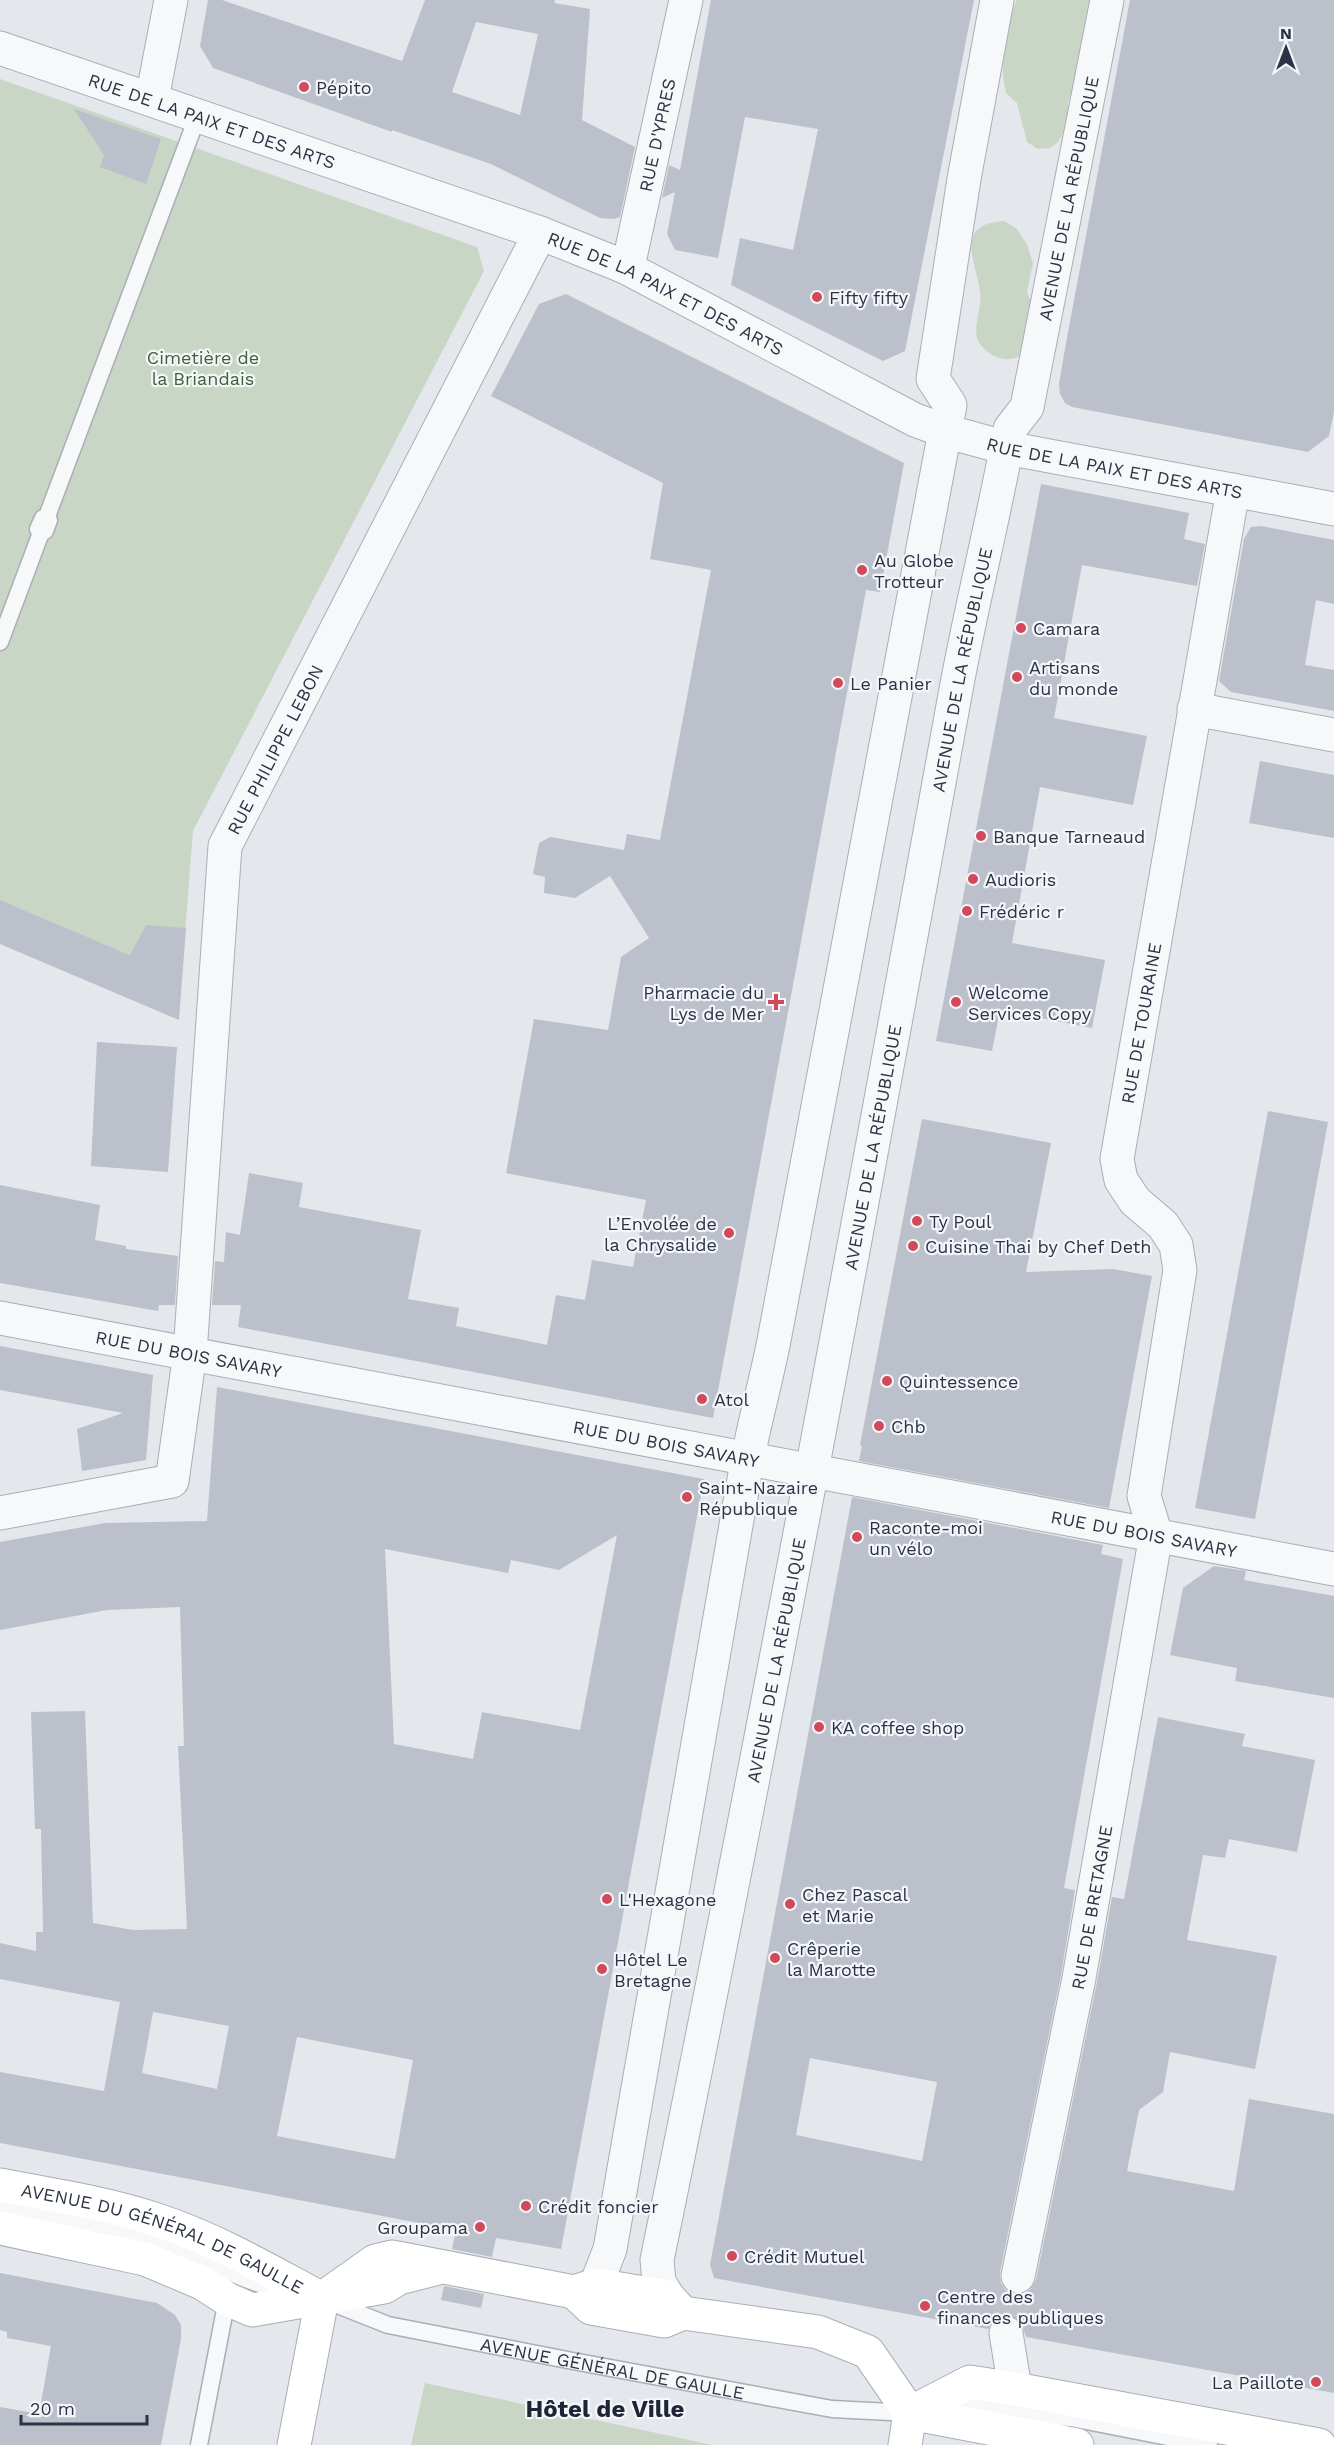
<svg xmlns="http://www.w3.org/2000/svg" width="1334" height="2445" font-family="'Work Sans',sans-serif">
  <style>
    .green { fill: #c9d6c5 }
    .building { fill: #bbc0ca; fill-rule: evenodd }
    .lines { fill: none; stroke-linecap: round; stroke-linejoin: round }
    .street-tunnel { stroke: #bfc3cb; stroke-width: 33; stroke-dasharray: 33 16; stroke-linecap: butt }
    .lane-casing { stroke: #a9aeb7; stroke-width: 19 }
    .street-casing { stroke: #a9aeb7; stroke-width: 35 }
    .secondary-casing { stroke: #a9aeb7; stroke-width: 35 }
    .lane { stroke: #f7f8fa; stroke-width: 16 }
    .street { stroke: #f7f8fa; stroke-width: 33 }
    .secondary { stroke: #fff; stroke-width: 33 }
    .poi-dot { fill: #d1495b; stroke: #f4f6f9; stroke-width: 2 }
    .labels { text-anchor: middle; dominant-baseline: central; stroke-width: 4.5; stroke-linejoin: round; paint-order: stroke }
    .poi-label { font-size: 18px; fill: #2b3445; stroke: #f4f6f9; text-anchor: start }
    .street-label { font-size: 18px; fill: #2b3445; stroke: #f4f6f9 }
    .park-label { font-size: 18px; fill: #3f6138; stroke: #f4f6f9 }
    .district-label { font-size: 24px; font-weight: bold; fill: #1d2536; stroke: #f4f6f9 }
  </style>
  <rect width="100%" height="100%" fill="#e4e7ec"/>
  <g class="green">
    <path d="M 1017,0 L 1090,0 L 1079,80 L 1068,101 L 1070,119 L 1066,129 L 1058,142 L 1050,148 L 1038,149 L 1027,142 L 1017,103 L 1006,93 C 999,62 1002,28 1017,0 Z"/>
    <polygon points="0,79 477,247 484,271 193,831 183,960 130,955 0,900"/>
    <path d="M 1004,221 L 1016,228 L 1027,244 L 1033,263 L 1027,292 L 1038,319 C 1031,341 1025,369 994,356 C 988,353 981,347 978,341 C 972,325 983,307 980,291 C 976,262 953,224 1004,221 Z"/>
    <polygon points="425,2383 712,2445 411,2445"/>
  </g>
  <g class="building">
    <path d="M 208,0 L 222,0 L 402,61 L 425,0 L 555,0 L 554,3 L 590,9 L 582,120 L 635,147 L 620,217 L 614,219 L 600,218 L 491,164 L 392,130 L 392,132 L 213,68 L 200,46 ZM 476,22 L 538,34 L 520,115 L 452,92 Z"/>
    <polygon points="711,0 974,0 905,351 883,361 731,285 740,238 793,250 818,129 745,117 718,258 675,250 667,234 675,192 662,198 669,165 680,170"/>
    <polygon points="1130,0 1334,0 1334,412 1329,436 1308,452 1072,407 1065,403 1060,394 1059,384 1066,343"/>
    <polygon points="74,109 161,139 146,184 100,167 104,155"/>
    <polygon points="566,294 904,463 880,592 866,590 713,1418 238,1327 241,1305 212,1305 215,1261 224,1262 226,1232 240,1235 249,1173 303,1183 299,1207 421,1230 408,1299 459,1308 456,1326 547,1345 556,1295 585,1300 592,1260 633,1267 646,1200 506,1173 534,1019 608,1030 621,957 649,938 610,876 575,898 544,893 545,877 533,874 539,843 550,837 624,850 627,834 660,840 711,570 650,559 663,483 491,396 539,304"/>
    <polygon points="1041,484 1189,513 1184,539 1205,544 1197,586 1082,565 1054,718 1147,736 1133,805 1040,787 1012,943 1105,960 1092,1028 1000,1010 992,1051 936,1041"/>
    <polygon points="1261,526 1334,540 1334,604 1316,600 1305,665 1334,670 1334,711 1231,692 1219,681 1244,539 1251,527"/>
    <polygon points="1260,761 1334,775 1334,838 1249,823"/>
    <polygon points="0,900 130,955 146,925 186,928 179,1020 0,944"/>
    <polygon points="97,1042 177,1047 168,1172 91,1166"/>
    <polygon points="1268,1111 1328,1122 1255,1519 1195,1508"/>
    <polygon points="922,1119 1051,1143 1026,1272 1113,1269 1152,1276 1109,1508 859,1461 862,1446 860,1445"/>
    <polygon points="0,1185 100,1205 95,1240 126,1246 126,1249 178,1256 175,1305 159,1305 158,1311 0,1283"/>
    <polygon points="0,1346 153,1375 146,1460 82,1471 77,1429 123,1413 0,1390"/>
    <path d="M 217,1387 L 704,1479 L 561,2249 L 496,2238 L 492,2257 L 452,2249 L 456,2230 L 0,2143 L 0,2072 L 104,2091 L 120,2002 L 0,1979 L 0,1943 L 36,1951 L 36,1932 L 43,1932 L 41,1829 L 35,1829 L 31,1712 L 85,1711 L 93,1923 L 133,1930 L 187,1929 L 178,1746 L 184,1746 L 180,1607 L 107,1610 L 0,1630 L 0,1542 L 105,1523 L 207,1521 ZM 617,1535 L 580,1730 L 482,1712 L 473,1759 L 394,1744 L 385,1549 L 508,1573 L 511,1560 L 559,1570 ZM 153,2012 L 229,2026 L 217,2089 L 142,2073 ZM 297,2037 L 413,2060 L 395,2159 L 277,2136 Z"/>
    <path d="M 852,1497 L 1103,1545 L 1101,1554 L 1123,1559 L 1064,1888 L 1075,1890 L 1061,1975 L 1000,2272 L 1000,2282 L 1006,2290 L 1015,2294 L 1024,2294 L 1032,2288 L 1036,2280 L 1097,1982 L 1112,1897 L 1124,1899 L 1158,1717 L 1245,1734 L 1242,1746 L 1315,1760 L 1297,1852 L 1229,1839 L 1225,1858 L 1203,1855 L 1187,1940 L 1277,1956 L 1255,2069 L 1170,2052 L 1163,2092 L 1139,2110 L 1127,2171 L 1234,2191 L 1249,2099 L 1334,2114 L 1334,2393 L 1026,2337 L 1021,2322 L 1012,2315 L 1002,2315 L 995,2318 L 988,2329 L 714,2278 L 710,2265 ZM 810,2058 L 937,2082 L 922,2161 L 796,2135 Z"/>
    <polygon points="1214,1566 1246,1571 1244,1580 1334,1596 1334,1698 1235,1681 1237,1668 1170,1655 1183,1588"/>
    <polygon points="0,2273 157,2303 175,2315 181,2325 181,2339 161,2445 0,2445 0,2407 39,2414 51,2346 7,2338 7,2332 0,2330"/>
    <polygon points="444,2286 484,2294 481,2308 441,2300"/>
  </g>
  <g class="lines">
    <polyline class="street-tunnel" points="1006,2333 1018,2276"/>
    <g class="lane-casing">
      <g id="lane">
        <polyline points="46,519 49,520 45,531 38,529 43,518 46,519 198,115"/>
        <polyline points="0,642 42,530"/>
        <path d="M 0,2206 C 50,2216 104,2222 153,2239 C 197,2255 238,2281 285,2291"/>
        <path id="s1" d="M 330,2302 L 388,2325 L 578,2362 L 832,2409 L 910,2413"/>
        <polyline points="941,2408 971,2402 1039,2416 1071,2418 1209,2445"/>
        <polyline points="199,2445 227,2299"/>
      </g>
    </g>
    <g class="street-casing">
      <g id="street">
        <path id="s2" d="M 0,48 L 540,233 L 625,267 L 915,420 L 945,431 L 1007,448 L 1334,509"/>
        <polyline points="152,99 171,0"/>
        <path id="s3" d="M 625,267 L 631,253 L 686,0"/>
        <polyline points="1194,709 1334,735"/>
        <path id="s4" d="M 0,1318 L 1334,1569"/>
        <path id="s5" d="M 0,1513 L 172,1481 L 190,1353 L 225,846 L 540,233"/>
        <path id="s6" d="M 1018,2276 L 1079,1978 L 1156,1535 L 1144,1496 L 1180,1270 L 1176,1245 L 1163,1225 L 1135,1201 L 1121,1180 L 1117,1159 L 1233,490"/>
        <path d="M 596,2285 L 610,2249 C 655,1987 703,1725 747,1462 C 755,1419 767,1378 775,1335 C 829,1033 888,732 945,431 L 950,405 L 933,379 L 964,179 L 997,0"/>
        <path id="s7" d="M 668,2297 L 659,2282 L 657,2260 C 764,1739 860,1217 955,695 C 971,606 994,518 1010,429 L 1027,407 L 1107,0"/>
        <polyline points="1006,2333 1015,2389"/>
      </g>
    </g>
    <g class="secondary-casing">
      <g id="secondary">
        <path id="s8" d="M 0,2185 C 52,2195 106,2203 157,2220 C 215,2239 268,2270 322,2299"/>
        <polyline points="0,2228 145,2259 202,2283 227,2299 252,2310 384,2287 399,2278 442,2267"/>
        <polyline points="574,2292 591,2308 664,2321 683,2313 818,2332 868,2352 910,2413 1077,2445"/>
        <polyline points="330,2293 375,2261 392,2257 574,2292 596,2285 668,2297 683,2313"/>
        <polyline points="910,2413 970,2382 1015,2389 1319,2445"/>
        <polyline points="294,2445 322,2299"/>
        <polyline points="905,2445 910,2413"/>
      </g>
    </g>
    <use href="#lane" class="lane"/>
    <use href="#street" class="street"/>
    <use href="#secondary" class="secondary"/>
  </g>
  <g class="poi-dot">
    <circle cx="304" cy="87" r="6"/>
    <circle cx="817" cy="297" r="6"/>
    <circle cx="862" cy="570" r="6"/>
    <circle cx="1021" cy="628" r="6"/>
    <circle cx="1017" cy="677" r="6"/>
    <circle cx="838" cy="683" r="6"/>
    <circle cx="981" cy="836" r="6"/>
    <circle cx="973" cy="879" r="6"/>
    <circle cx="967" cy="911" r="6"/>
    <path d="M773 993h6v6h6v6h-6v6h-6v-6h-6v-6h6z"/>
    <circle cx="956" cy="1002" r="6"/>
    <circle cx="917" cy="1221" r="6"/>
    <circle cx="729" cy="1233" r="6"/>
    <circle cx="913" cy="1246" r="6"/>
    <circle cx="887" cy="1381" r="6"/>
    <circle cx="702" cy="1399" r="6"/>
    <circle cx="879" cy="1426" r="6"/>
    <circle cx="687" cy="1497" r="6"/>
    <circle cx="857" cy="1537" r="6"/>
    <circle cx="819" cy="1727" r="6"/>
    <circle cx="607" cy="1899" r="6"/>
    <circle cx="790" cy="1904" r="6"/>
    <circle cx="775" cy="1958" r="6"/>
    <circle cx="602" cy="1969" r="6"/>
    <circle cx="526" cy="2206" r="6"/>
    <circle cx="480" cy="2227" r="6"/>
    <circle cx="732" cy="2256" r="6"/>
    <circle cx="925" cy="2306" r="6"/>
    <circle cx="1316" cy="2382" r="6"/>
  </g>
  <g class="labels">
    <g class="poi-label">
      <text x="316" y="87">Pépito</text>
      <text x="829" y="297">Fifty fifty</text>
      <text x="874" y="560">Au Globe<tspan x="874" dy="21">Trotteur</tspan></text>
      <text x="1033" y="628">Camara</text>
      <text x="1029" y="667">Artisans<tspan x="1029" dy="21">du monde</tspan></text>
      <text x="850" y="683">Le Panier</text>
      <text x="993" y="836">Banque Tarneaud</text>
      <text x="985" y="879">Audioris</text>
      <text x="979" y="911">Frédéric r</text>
      <text x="764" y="992" text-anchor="end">Pharmacie du<tspan x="764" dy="21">Lys de Mer</tspan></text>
      <text x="968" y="992">Welcome<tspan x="968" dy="21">Services Copy</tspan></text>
      <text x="929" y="1221">Ty Poul</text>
      <text x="717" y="1223" text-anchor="end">L’Envolée de<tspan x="717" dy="21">la Chrysalide</tspan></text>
      <text x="925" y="1246">Cuisine Thai by Chef Deth</text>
      <text x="899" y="1381">Quintessence</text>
      <text x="714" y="1399">Atol</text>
      <text x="891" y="1426">Chb</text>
      <text x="699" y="1487">Saint-Nazaire<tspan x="699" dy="21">République</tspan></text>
      <text x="869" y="1527">Raconte-moi<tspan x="869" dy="21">un vélo</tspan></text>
      <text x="831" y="1727">KA coffee shop</text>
      <text x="802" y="1894">Chez Pascal<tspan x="802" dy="21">et Marie</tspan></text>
      <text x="619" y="1899">L'Hexagone</text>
      <text x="787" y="1948">Crêperie<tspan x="787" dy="21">la Marotte</tspan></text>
      <text x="614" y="1959">Hôtel Le<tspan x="614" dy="21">Bretagne</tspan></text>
      <text x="538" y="2206">Crédit foncier</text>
      <text x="468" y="2227" text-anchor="end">Groupama</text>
      <text x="744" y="2256">Crédit Mutuel</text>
      <text x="937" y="2296">Centre des<tspan x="937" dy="21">finances publiques</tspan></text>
      <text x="1304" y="2382" text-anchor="end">La Paillote</text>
    </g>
    <g class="street-label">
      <text stroke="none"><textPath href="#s2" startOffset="224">RUE DE LA PAIX ET DES ARTS</textPath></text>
      <text stroke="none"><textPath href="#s3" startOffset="136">RUE D'YPRES</textPath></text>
      <text stroke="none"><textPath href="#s7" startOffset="2145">AVENUE DE LA RÉPUBLIQUE</textPath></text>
      <text stroke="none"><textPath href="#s2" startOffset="710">RUE DE LA PAIX ET DES ARTS</textPath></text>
      <text stroke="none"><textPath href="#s2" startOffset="1196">RUE DE LA PAIX ET DES ARTS</textPath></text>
      <text stroke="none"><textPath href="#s7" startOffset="1659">AVENUE DE LA RÉPUBLIQUE</textPath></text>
      <text stroke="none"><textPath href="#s5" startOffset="921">RUE PHILIPPE LEBON</textPath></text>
      <text stroke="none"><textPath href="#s6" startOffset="1294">RUE DE TOURAINE</textPath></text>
      <text stroke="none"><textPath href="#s7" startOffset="1173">AVENUE DE LA RÉPUBLIQUE</textPath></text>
      <text stroke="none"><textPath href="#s4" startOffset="192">RUE DU BOIS SAVARY</textPath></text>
      <text stroke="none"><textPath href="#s4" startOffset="678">RUE DU BOIS SAVARY</textPath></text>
      <text stroke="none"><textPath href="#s4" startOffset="1164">RUE DU BOIS SAVARY</textPath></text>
      <text stroke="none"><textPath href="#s7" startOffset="651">AVENUE DE LA RÉPUBLIQUE</textPath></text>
      <text stroke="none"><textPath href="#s6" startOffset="376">RUE DE BRETAGNE</textPath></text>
      <text stroke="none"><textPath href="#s8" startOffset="172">AVENUE DU GÉNÉRAL DE GAULLE</textPath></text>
      <text stroke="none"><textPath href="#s1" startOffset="291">AVENUE GÉNÉRAL DE GAULLE</textPath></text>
    </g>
    <g class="park-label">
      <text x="203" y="357">Cimetière de<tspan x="203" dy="21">la Briandais</tspan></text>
    </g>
    <g class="district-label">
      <text x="605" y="2409">Hôtel de Ville</text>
    </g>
  </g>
  <g transform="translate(1286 48)" stroke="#f4f6f9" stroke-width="4.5" paint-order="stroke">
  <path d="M0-4.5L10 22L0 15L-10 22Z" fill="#2b3445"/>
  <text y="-9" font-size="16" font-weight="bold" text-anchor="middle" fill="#2b3445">N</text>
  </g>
  <path d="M21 2415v9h126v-9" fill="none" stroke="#2b3445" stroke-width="3"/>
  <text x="30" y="2415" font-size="18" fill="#2b3445" stroke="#f4f6f9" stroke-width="4.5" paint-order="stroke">20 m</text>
</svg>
